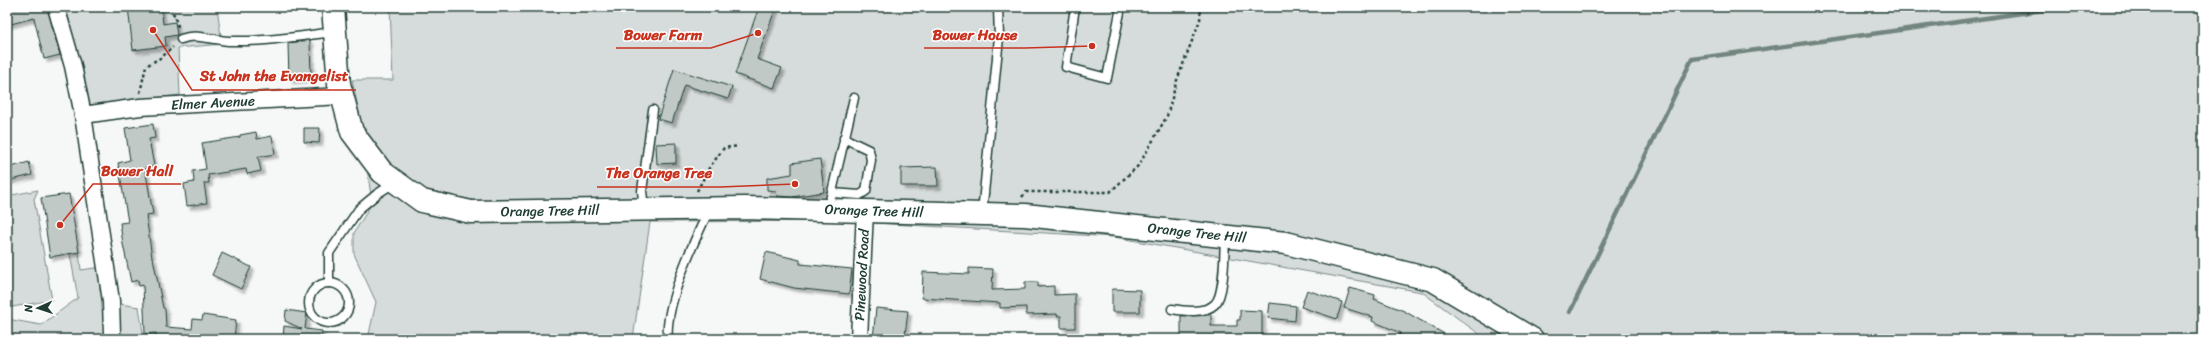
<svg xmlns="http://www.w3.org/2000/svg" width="2210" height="346" font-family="Sriracha,sans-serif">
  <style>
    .green { fill: #d6dcdb; stroke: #7a8c88 }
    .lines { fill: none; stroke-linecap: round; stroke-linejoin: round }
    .stream { stroke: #72857f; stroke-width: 4.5 }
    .building { fill: #c0c9c6; stroke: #1f3d34; filter: url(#shadow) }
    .lane-casing { stroke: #1f3d34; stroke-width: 11 }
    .street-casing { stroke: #1f3d34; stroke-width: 19 }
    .secondary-casing { stroke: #1f3d34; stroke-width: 25 }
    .path { stroke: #1f3d34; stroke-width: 2.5; stroke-dasharray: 3 3; stroke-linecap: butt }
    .lane { stroke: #fff; stroke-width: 8 }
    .street { stroke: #fff; stroke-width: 16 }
    .secondary { stroke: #fff; stroke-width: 22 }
    .labels { text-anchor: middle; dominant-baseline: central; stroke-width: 3; stroke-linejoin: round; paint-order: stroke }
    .street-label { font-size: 14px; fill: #1f3d34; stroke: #fff }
    .leader { fill: none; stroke: #c8321e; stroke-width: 1.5 }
    .callout-dot { fill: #c8321e; stroke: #fff; stroke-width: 1.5 }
    .callout-label { font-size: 15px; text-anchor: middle; font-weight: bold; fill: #c8321e; stroke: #fff; stroke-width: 3; stroke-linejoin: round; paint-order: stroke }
  </style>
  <defs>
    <filter id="shadow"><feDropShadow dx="3.5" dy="3.5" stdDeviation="1" flood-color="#0004"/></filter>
  </defs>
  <rect width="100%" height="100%" fill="#f6f7f7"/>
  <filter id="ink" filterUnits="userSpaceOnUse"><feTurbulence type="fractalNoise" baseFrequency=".025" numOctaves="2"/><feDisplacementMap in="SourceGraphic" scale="8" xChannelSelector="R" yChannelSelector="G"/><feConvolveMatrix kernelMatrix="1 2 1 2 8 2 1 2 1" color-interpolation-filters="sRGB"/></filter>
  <g filter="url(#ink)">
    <g class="green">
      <polygon points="66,7 217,7 222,44 178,48 180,95 89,105"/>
      <polygon points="390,7 2203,7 2203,339 1486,339 1422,292 1114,237 839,221 650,222 633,339 368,339 376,302 354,254 354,233 372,203 359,112 352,80 393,80"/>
      <polygon points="38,190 34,199 52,300 7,308 7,196"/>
      <polygon points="79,252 81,270 102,267 107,302 139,307 144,339 7,339 7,319 41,325 78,298 70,254"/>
    </g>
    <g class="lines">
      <polyline class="stream" points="1570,312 1692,59 2065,7"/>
    </g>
    <g class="building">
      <polygon points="7,7 47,7 60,55 44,59 34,18 7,25"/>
      <polygon points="128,7 161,7 163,24 175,22 177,35 165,37 166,46 133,50"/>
      <polygon points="759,7 776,7 757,59 782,68 774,88 735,74"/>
      <polygon points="310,40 311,79 289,80 288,43"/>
      <polygon points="674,69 732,87 728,99 684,85 672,123 658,119"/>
      <polygon points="153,124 155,138 149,139 154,166 145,168 153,214 146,215 152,258 153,258 163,308 165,309 166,327 192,329 193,319 202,320 203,315 236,320 234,339 156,339 156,333 145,334 143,285 139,286 138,280 131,282 123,244 120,223 128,222 118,163 130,160 125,128"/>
      <polygon points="304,128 320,128 319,143 304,142"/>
      <polygon points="256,132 257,139 272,136 275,154 258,157 261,171 247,174 246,169 208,175 209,183 204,183 207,203 187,206 184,184 194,182 193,171 206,169 202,143 240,137 240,135"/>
      <polygon points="676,143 676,163 657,164 656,144"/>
      <polygon points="820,159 824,192 792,197 777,196 776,191 767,190 767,178 792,174 792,163"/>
      <polygon points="29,162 32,175 7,181 7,168"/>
      <polygon points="937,167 938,186 901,186 901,168"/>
      <polygon points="69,194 79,252 50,257 41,198"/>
      <polygon points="766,252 800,260 800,264 852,269 849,294 794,288 760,279"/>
      <polygon points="222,253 251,267 241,289 212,275"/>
      <polygon points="969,268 993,269 992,290 1025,289 1025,282 1038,282 1038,287 1054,286 1054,295 1075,294 1075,328 1061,328 1061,316 1057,316 1057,314 1026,315 1026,307 1000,308 1000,303 922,298 923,272 969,274"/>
      <polygon points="1350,288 1375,295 1374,299 1404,311 1453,339 1407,339 1399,335 1401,333 1372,321 1373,317 1344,308"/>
      <polygon points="1112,289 1140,290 1140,312 1112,312"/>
      <polygon points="1307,290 1342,302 1337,319 1301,307"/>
      <polygon points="1270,303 1296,306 1295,321 1268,318"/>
      <polygon points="876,308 908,311 905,335 893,334 892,339 873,339"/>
      <polygon points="286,310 307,313 305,329 322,331 321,339 283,339 284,326 302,329 285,321"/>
      <polygon points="1240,310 1262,311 1262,339 1181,339 1181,316 1211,314 1211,326 1237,326 1237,320 1240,320"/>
    </g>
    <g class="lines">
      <g class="lane-casing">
        <g id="lane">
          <polyline points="1075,7 1066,67 1107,78 1121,7"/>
          <path d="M 181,39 C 197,33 213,40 229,41 C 264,42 300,36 334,32"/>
          <polyline points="832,193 860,195 866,191 871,160 869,150 844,138"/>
          <polyline points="644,209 642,191 653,110"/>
          <polyline points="828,209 854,98"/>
          <polyline points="982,214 999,37 998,7"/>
          <polyline points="329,283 329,253 359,209 377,194 394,183"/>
          <circle cx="329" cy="303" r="20"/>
          <path d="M 1172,309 C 1184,311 1205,314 1215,304 C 1225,294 1224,253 1225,237"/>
          <path d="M 668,339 C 664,305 694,241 709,210"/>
        </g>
      </g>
      <g class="street-casing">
        <g id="street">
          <polyline points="56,7 73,66 83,115 111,301 112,334"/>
          <polyline points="83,115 140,107 343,96"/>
          <polyline points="859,339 865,211"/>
        </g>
      </g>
      <g class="secondary-casing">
        <polyline id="secondary" points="333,7 339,84 352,132 382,172 422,201 471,212 744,208 1025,215 1286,243 1433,280 1532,339"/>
      </g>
      <g class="path">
        <polyline points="171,7 179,29"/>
        <polyline points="140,93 146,66 162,57 173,47"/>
        <polyline points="697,191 709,168 724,148 739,146"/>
        <polyline points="1022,197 1026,192 1110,192 1139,165 1167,116 1177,80 1200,20 1201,7"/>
      </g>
      <use href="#lane" class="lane"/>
      <use href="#street" class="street"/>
      <use href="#secondary" class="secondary"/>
    </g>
  </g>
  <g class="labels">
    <g class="street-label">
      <text transform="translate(213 103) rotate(-3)">Elmer Avenue</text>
      <text transform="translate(550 211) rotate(-1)">Orange Tree Hill</text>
      <text transform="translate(874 211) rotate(2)">Orange Tree Hill</text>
      <text transform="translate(1197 233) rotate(6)">Orange Tree Hill</text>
      <text transform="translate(862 275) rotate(-87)">Pinewood Road</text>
    </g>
  </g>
  <path class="leader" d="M1092 46L1025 48H924M758 33L711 48H616M153 30L192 90H356M60 225L93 184H181M795 184L720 187H597"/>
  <g class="callout-dot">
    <circle cx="1092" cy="46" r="4"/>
    <circle cx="758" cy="33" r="4"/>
    <circle cx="153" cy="30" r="4"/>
    <circle cx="60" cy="225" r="4"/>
    <circle cx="795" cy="184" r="4"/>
  </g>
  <g class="callout-label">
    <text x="975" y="40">Bower House</text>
    <text x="663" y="40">Bower Farm</text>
    <text x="274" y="81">St John the Evangelist</text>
    <text x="137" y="176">Bower Hall</text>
    <text x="659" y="178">The Orange Tree</text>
  </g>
  <rect width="2210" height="346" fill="none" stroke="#fff" stroke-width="24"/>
  <rect x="12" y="12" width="2186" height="322" fill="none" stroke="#1f3d34" stroke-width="1.5" filter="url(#ink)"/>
  <g transform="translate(38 308) rotate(267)" stroke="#ffffff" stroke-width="3" paint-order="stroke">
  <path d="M0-3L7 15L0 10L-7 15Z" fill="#1f3d34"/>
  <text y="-6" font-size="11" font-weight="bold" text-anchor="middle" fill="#1f3d34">N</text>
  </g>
</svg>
